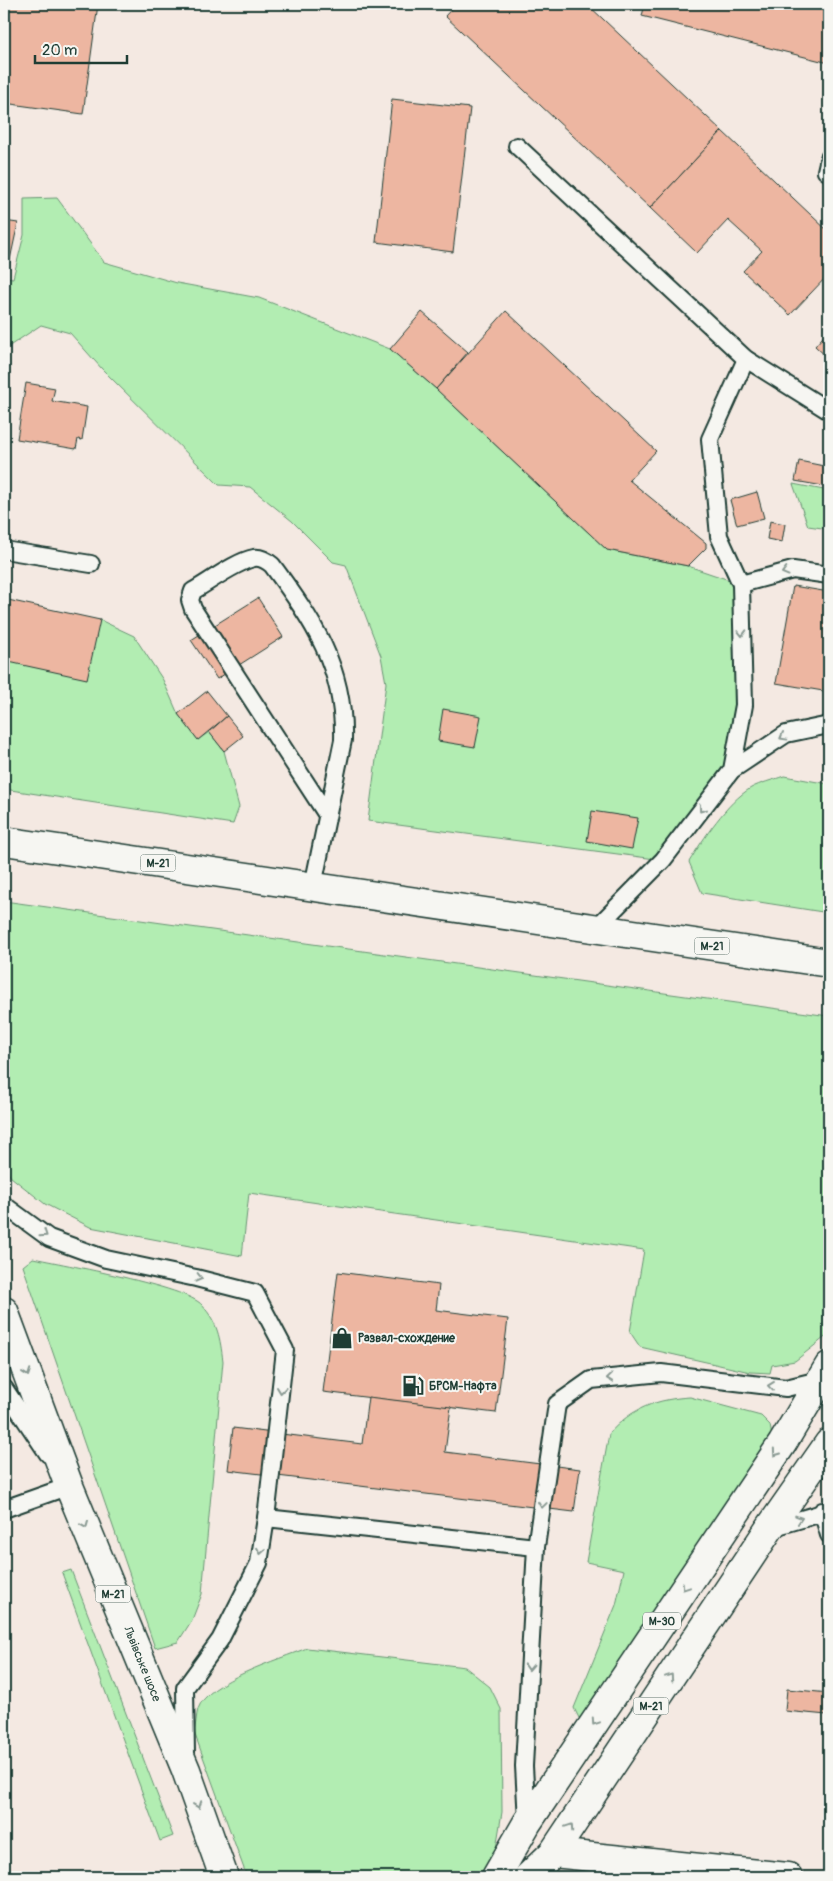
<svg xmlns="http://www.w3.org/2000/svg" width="833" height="1881" font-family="Pangolin,sans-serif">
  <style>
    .green { fill: #b2edb2; stroke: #689573 }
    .building { fill: #edb6a1; stroke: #1f3d34 }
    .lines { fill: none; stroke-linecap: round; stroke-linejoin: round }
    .lane-casing { stroke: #1f3d34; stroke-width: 20 }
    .street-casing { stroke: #1f3d34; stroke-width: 31 }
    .highway-casing { stroke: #1f3d34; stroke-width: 31 }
    .lane { stroke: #f6f6f2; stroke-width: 16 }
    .street { stroke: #f6f6f2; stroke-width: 28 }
    .highway { stroke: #f6f6f2; stroke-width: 28 }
    .oneway { stroke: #8a9a93 }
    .labels { text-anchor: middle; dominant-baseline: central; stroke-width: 4; stroke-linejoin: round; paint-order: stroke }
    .shield { fill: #f6f6f2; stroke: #60746d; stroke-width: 1 }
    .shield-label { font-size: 11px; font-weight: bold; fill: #1f3d34 }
    .poi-label { font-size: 12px; font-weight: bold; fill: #1f3d34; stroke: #f6f6f2; text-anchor: start }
    .street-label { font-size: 12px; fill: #1f3d34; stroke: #f6f6f2 }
  </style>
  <rect width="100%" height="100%" fill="#f4e9e2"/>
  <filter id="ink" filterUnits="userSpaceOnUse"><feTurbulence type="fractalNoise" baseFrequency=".02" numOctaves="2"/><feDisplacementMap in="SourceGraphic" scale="10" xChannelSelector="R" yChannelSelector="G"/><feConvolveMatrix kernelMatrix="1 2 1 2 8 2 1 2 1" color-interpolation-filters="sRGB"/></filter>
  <g filter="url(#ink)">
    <g class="green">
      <polygon points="57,198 104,262 177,283 259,298 390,349 436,389 607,550 688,566 741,584 744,705 732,770 663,860 368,821 386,683 381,656 346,565 333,562 292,521 250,487 219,485 102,369 70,333 41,325 5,349 4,390 4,277 13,278 24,235 24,199"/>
      <polygon points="793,484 829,491 829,529 808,526"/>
      <polygon points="100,620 134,636 163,680 178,714 198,740 209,732 224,751 239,807 233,824 4,789 4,698 9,662"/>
      <path d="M 784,776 L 829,784 L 829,913 L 702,893 L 689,862 C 703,839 727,802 751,788 C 760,783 773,780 784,776 Z"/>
      <polygon points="4,901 829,1016 829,1334 795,1361 772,1365 770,1373 750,1372 640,1347 630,1332 644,1250 249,1193 242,1256 90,1227 45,1204 11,1177 4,1167"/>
      <path d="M 33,1258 C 62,1264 187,1287 202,1305 C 218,1323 220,1338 223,1361 L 202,1594 L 192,1620 L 178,1642 L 155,1648 L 23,1266 Z"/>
      <path d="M 690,1397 L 761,1416 L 770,1425 L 772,1437 L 587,1719 L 579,1718 L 574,1708 L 616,1605 L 624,1570 L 586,1562 L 609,1434 C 631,1408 657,1399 690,1397 Z"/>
      <polygon points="71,1570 173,1836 160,1841 62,1573"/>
      <path d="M 307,1648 L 465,1667 L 490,1687 L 501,1709 L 502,1812 L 495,1855 L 481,1877 L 247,1877 L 194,1732 C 196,1725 196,1716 198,1709 C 207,1681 280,1659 307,1648 Z"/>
    </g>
    <g class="building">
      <polygon points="4,4 98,4 83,114 4,103"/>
      <polygon points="456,4 587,4 722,131 650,208 445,16"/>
      <polygon points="645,4 829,4 829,63 642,16"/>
      <polygon points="392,99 470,108 453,252 376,242"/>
      <polygon points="722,131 829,232 829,274 790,315 743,271 762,251 728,220 697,253 650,208"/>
      <polygon points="4,221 18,223 8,269 4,268"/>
      <polygon points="506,311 656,451 629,480 706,543 706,548 688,566 607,550 436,389"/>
      <polygon points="422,312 468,352 436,389 390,349"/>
      <polygon points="829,330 829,359 815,346"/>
      <polygon points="26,383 55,388 52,401 87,407 82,440 78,439 76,449 17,439"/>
      <polygon points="799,461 829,467 829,487 795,481"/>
      <polygon points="757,492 764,518 737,525 730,500"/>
      <polygon points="770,521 785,524 782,542 767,539"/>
      <polygon points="793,586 829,592 829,692 776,683"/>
      <polygon points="258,598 283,637 217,679 191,640"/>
      <polygon points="8,600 100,620 87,679 4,661 4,619"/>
      <polygon points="207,691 227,716 198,740 178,714"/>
      <polygon points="443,709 481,716 475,747 438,741"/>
      <polygon points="227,716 243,736 224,751 209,732"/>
      <polygon points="592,811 638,818 632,849 587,841"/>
      <polygon points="338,1272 439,1285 436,1310 508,1319 496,1413 323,1392"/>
      <polygon points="368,1397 451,1407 445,1452 580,1469 574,1512 228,1470 233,1428 362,1444"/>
      <polygon points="787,1689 829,1693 827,1715 785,1711"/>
    </g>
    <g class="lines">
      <g class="lane-casing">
        <g id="lane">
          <polyline points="517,146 746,359 829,411"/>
          <polyline points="829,158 826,171 829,173"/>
          <polyline points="4,550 91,564"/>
          <polyline points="741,584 793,570 829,575"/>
          <polyline points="732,770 744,705 741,584 719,536 710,439 746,359"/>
          <path d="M 313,886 L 343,740 C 345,667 313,621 272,565 C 267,561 261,557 254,558 C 237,561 209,582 193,591 L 190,600 L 193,609 L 327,815"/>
          <polyline points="595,929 663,860 732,770 786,734 829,725"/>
          <polyline points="4,1205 49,1238 106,1259 196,1278 255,1293 285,1350 266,1518 259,1563 220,1640 185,1688 186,1754"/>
          <polyline points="4,1388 48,1454"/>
          <polyline points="4,1509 69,1486 64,1478"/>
          <polyline points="822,1511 829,1535"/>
          <polyline points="266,1518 536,1547"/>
          <polyline points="771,1528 829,1511"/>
          <polyline points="527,1821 524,1766 536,1547 557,1404 591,1380 661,1373 786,1388 819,1380"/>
        </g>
      </g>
      <g class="street-casing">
        <polyline id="street" points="553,1853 788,1877"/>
      </g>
      <g class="highway-casing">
        <g id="highway">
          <polyline points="4,841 829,963"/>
          <polyline points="4,1311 69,1486 186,1770 224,1877"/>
          <polyline points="496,1877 527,1823 782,1444 829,1366"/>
          <polyline points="528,1877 553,1853 769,1529 829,1443"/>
        </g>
      </g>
      <use href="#lane" class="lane"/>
      <use href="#street" class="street"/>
      <use href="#highway" class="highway"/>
    </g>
    <defs><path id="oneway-chevron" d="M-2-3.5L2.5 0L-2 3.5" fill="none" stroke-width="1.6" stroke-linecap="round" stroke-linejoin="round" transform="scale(1.25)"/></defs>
    <g class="oneway">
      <use href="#oneway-chevron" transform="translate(785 572) rotate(165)"/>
      <use href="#oneway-chevron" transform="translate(742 633) rotate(89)"/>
      <use href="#oneway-chevron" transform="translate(783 737) rotate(151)"/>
      <use href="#oneway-chevron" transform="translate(702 809) rotate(127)"/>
      <use href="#oneway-chevron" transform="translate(44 1234) rotate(34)"/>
      <use href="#oneway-chevron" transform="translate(199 1278) rotate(14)"/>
      <use href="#oneway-chevron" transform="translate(27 1373) rotate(70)"/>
      <use href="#oneway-chevron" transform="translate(610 1378) rotate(174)"/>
      <use href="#oneway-chevron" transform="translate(771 1386) rotate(-173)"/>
      <use href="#oneway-chevron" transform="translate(281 1390) rotate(97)"/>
      <use href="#oneway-chevron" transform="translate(776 1453) rotate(125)"/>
      <use href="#oneway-chevron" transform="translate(542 1505) rotate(98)"/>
      <use href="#oneway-chevron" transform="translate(799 1519) rotate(-18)"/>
      <use href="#oneway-chevron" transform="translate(85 1525) rotate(68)"/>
      <use href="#oneway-chevron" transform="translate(261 1551) rotate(99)"/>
      <use href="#oneway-chevron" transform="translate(685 1587) rotate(124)"/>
      <use href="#oneway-chevron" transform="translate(529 1667) rotate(93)"/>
      <use href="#oneway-chevron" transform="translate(670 1677) rotate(-56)"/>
      <use href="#oneway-chevron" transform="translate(595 1722) rotate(124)"/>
      <use href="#oneway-chevron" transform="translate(198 1805) rotate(70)"/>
      <use href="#oneway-chevron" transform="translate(570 1827) rotate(-56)"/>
    </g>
  </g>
  <defs>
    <g id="shop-bare" transform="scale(1.725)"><path d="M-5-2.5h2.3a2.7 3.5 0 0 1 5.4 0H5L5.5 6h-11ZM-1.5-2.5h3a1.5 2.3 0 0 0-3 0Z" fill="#1f3d34" stroke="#f6f6f2" stroke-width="2.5" paint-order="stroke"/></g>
    <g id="fuel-bare" transform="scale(1.725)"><path d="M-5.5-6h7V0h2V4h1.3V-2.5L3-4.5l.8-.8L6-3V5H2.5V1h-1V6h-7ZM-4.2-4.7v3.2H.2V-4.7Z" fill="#1f3d34" stroke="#f6f6f2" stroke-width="2.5" paint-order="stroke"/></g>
  </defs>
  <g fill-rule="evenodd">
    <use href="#shop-bare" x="342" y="1338"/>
    <use href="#fuel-bare" x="413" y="1386"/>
  </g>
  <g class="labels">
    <g class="shield">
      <rect x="140.5" y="854.5" width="35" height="17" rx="4"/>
      <rect x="694.5" y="937.5" width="35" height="17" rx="4"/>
      <rect x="95.5" y="1585.5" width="35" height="17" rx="4"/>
      <rect x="643" y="1612.5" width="38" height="17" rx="4"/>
      <rect x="633.5" y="1697.5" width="35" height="17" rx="4"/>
    </g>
    <g class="shield-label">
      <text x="158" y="863">М-21</text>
      <text x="712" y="946">М-21</text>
      <text x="113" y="1594">М-21</text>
      <text x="662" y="1621">М-30</text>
      <text x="651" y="1706">М-21</text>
    </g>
    <g class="poi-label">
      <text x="358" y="1338">Развал-схождение</text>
      <text x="429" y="1386">БРСМ-Нафта</text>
    </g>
    <g class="street-label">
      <text transform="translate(142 1664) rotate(68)">Львівське шосе</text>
    </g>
  </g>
  <rect width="833" height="1881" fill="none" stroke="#f6f6f2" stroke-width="20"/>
  <rect x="10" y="10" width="813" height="1861" fill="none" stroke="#1f3d34" stroke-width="2" filter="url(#ink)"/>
  <path d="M35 55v8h92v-8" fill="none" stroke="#1f3d34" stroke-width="2.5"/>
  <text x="42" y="55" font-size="15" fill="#1f3d34" stroke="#f6f6f2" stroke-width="4" paint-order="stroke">20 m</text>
</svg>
